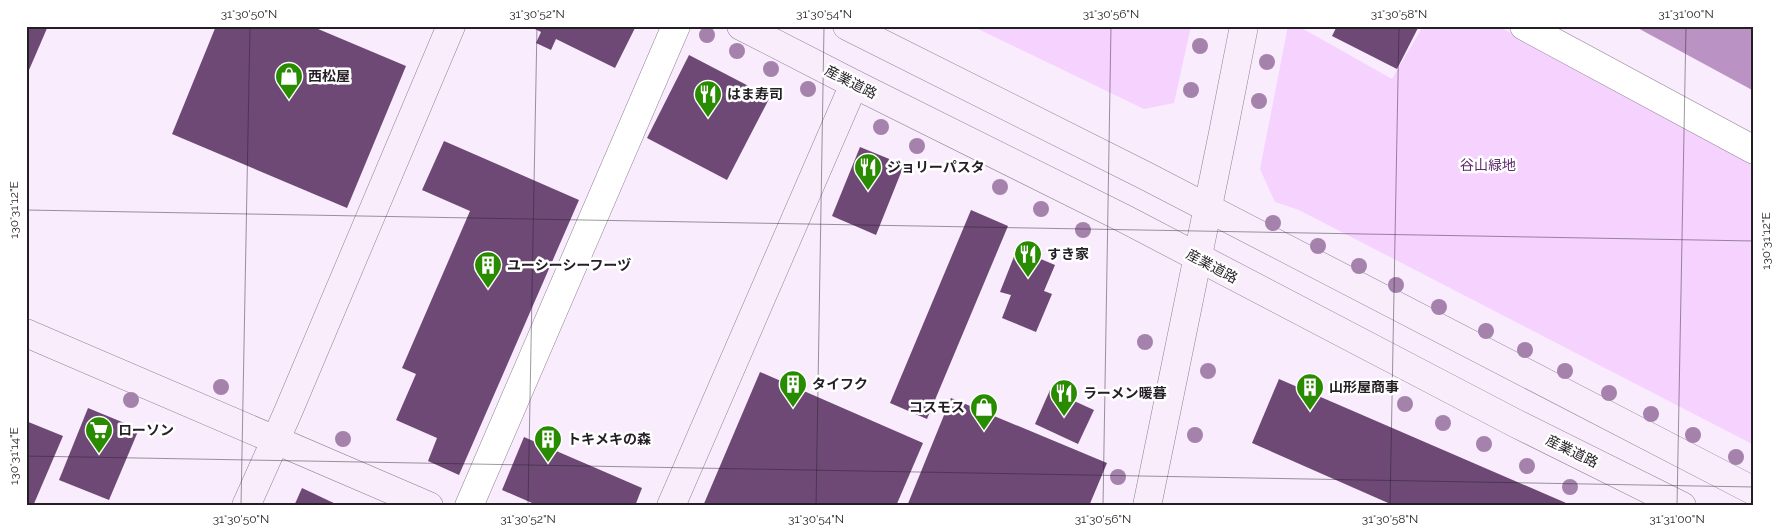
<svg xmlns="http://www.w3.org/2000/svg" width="1780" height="532" font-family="Raleway,'Noto Sans JP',sans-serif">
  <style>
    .green { fill: #f6d2ff }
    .water { fill: #ba92c4 }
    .building { fill: #6e4976 }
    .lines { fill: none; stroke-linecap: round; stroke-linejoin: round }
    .street-casing { stroke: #908194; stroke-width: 29 }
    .secondary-casing { stroke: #908194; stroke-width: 29 }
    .street { stroke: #fff; stroke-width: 28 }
    .secondary { stroke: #f9edfc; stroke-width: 28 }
    .tree { fill: #a482ac }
    .ticks { fill: none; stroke: #241e25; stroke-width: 1; stroke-opacity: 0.45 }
    .labels { text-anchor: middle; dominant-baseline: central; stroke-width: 5; stroke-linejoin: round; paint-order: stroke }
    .poi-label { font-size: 14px; font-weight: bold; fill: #241e25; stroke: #fff; text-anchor: start }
    .street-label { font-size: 14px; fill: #241e25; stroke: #fff }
    .park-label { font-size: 14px; fill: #5e2c6a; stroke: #fff }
    .neatline { fill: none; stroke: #241e25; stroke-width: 2 }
    .ticks-label { font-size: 12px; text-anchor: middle; fill: #241e25 }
  </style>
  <rect width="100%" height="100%" fill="#f9ecfd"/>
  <g class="green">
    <polygon points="972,26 1191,26 1174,103 1144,109"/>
    <polygon points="1288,26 1298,26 1392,79 1423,26 1498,26 1754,162 1754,445 1299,210 1275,202 1260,169"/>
  </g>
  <polygon class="water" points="1634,26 1754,26 1754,91"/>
  <g class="building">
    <polygon points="26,26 48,26 26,77"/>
    <polygon points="216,26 311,26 406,66 347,208 172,134"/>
    <polygon points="529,26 636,26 615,68 556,39 551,50 536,43 541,32"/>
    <polygon points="1337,26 1419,26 1397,69 1332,36"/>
    <polygon points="689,55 770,97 727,180 647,138"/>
    <polygon points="444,141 579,200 459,475 428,461 437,438 396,420 416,374 402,368 470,211 422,190"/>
    <polygon points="860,147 904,165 876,235 832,216"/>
    <polygon points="971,210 1008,226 927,419 890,403"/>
    <polygon points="1017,249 1055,265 1044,291 1052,294 1036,332 1002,318 1011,295 1000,292"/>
    <polygon points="760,372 923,443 896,506 703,506"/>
    <polygon points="1279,379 1573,506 1395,506 1252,443"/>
    <polygon points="1050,390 1094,410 1078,444 1035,424"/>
    <polygon points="951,398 1107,463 1089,506 907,506"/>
    <polygon points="88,408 139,429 109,500 59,480"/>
    <polygon points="26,421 63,436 33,506 26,506"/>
    <polygon points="524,437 642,488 635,506 539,506 502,490"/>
    <polygon points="302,488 340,506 294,506"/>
  </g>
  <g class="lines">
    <g class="street-casing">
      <g id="street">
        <polyline points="1524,26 1754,150"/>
        <polyline points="469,506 676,26"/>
      </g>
    </g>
    <g class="secondary-casing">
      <g id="secondary">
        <polyline points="741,26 854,84 1125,219 1515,423 1682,506"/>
        <polyline points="847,26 1146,176 1754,491"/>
        <polyline points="26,333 429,506"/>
        <polyline points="246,506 288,412 451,26"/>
        <polyline points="671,506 854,84"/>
        <polyline points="1147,506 1223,133 1244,26"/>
      </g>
    </g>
    <use href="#street" class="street"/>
    <use href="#secondary" class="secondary"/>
  </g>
  <g class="tree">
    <circle cx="707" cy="35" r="8"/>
    <circle cx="1200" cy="46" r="8"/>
    <circle cx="737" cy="51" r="8"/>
    <circle cx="1267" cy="62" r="8"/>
    <circle cx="771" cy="69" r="8"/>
    <circle cx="808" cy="89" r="8"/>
    <circle cx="1191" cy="90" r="8"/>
    <circle cx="1259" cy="101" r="8"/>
    <circle cx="881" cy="127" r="8"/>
    <circle cx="917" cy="146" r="8"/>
    <circle cx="1000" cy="187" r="8"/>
    <circle cx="1041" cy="209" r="8"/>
    <circle cx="1273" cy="223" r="8"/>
    <circle cx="1083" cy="230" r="8"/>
    <circle cx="1318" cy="246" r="8"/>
    <circle cx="1359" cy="266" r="8"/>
    <circle cx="1396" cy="285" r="8"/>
    <circle cx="1439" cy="307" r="8"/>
    <circle cx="1486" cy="331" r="8"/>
    <circle cx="1145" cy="342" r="8"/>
    <circle cx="1525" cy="350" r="8"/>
    <circle cx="1208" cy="371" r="8"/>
    <circle cx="1565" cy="371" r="8"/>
    <circle cx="221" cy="387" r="8"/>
    <circle cx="1609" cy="393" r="8"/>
    <circle cx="131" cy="400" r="8"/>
    <circle cx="1405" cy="404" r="8"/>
    <circle cx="1651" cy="414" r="8"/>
    <circle cx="1443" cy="423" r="8"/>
    <circle cx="1195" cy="435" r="8"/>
    <circle cx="1693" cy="435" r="8"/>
    <circle cx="343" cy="439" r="8"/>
    <circle cx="1484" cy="444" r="8"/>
    <circle cx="1736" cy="457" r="8"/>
    <circle cx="1527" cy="466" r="8"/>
    <circle cx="1118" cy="477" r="8"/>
    <circle cx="1570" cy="487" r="8"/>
  </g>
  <path class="ticks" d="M 26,210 L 1754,241M 26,456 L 1754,487M 241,506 L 250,26M 528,506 L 537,26M 816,506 L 824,26M 1103,506 L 1111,26M 1390,506 L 1399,26M 1677,506 L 1686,26"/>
  <defs>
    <g id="shop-pin" transform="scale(1.4375)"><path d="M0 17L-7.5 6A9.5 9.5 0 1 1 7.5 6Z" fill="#298b00" stroke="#fff"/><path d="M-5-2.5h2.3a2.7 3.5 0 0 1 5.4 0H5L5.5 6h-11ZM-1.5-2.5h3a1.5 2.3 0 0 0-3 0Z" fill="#fff"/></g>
    <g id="restaurant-pin" transform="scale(1.4375)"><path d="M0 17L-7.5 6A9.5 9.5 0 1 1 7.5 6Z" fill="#298b00" stroke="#fff"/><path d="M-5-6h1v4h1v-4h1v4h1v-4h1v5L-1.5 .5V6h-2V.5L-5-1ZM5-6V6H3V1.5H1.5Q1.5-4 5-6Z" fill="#fff"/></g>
    <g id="building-pin" transform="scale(1.4375)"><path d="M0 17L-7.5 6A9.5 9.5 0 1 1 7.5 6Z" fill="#298b00" stroke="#fff"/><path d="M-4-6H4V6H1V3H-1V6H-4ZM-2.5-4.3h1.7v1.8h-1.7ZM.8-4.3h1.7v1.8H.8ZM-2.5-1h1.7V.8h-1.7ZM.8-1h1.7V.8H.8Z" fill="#fff"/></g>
    <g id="supermarket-pin" transform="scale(1.4375)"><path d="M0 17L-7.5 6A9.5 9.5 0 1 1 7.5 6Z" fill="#298b00" stroke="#fff"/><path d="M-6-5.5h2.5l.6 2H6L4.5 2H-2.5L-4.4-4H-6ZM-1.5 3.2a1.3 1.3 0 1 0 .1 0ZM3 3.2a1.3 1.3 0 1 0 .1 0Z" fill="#fff"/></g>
  </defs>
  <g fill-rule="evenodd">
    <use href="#shop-pin" x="289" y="76"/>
    <use href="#restaurant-pin" x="708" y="94"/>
    <use href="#restaurant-pin" x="868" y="167"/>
    <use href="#restaurant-pin" x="1028" y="254"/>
    <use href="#building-pin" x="488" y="265"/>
    <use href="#building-pin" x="793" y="384"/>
    <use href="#building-pin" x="1310" y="387"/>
    <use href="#restaurant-pin" x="1064" y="393"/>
    <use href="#shop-pin" x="984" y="407"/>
    <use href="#supermarket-pin" x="99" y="430"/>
    <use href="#building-pin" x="548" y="439"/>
  </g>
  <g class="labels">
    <g class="poi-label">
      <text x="308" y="76">西松屋</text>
      <text x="727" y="94">はま寿司</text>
      <text x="887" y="167">ジョリーパスタ</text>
      <text x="1047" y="254">すき家</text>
      <text x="507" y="265">ユーシーシーフーヅ</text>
      <text x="812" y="384">タイフク</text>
      <text x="1329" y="387">山形屋商事</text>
      <text x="1083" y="393">ラーメン暖暮</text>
      <text x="965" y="407" text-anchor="end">コスモス</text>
      <text x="118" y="430">ローソン</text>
      <text x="567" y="439">トキメキの森</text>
    </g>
    <g class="street-label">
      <text transform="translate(851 82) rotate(27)">産業道路</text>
      <text transform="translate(1212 266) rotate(28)">産業道路</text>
      <text transform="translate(1572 451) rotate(26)">産業道路</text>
    </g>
    <g class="park-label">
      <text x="1488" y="165">谷山緑地</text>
    </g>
  </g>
  <rect width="1780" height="532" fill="none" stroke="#ffffff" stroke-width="55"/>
  <rect x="28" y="28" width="1724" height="476" class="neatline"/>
  <g class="ticks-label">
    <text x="249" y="18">31°30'50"N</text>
    <text x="537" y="18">31°30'52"N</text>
    <text x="824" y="18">31°30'54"N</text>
    <text x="1111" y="18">31°30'56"N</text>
    <text x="1399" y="18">31°30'58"N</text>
    <text x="1686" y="18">31°31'00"N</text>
    <text transform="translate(14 210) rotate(-90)" y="4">130°31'12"E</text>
    <text transform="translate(1766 241) rotate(-90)" y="4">130°31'12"E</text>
    <text transform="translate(14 456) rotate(-90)" y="4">130°31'14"E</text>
    <text x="241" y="523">31°30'50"N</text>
    <text x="528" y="523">31°30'52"N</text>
    <text x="816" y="523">31°30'54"N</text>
    <text x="1103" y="523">31°30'56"N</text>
    <text x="1390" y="523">31°30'58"N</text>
    <text x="1677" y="523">31°31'00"N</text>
  </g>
</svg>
